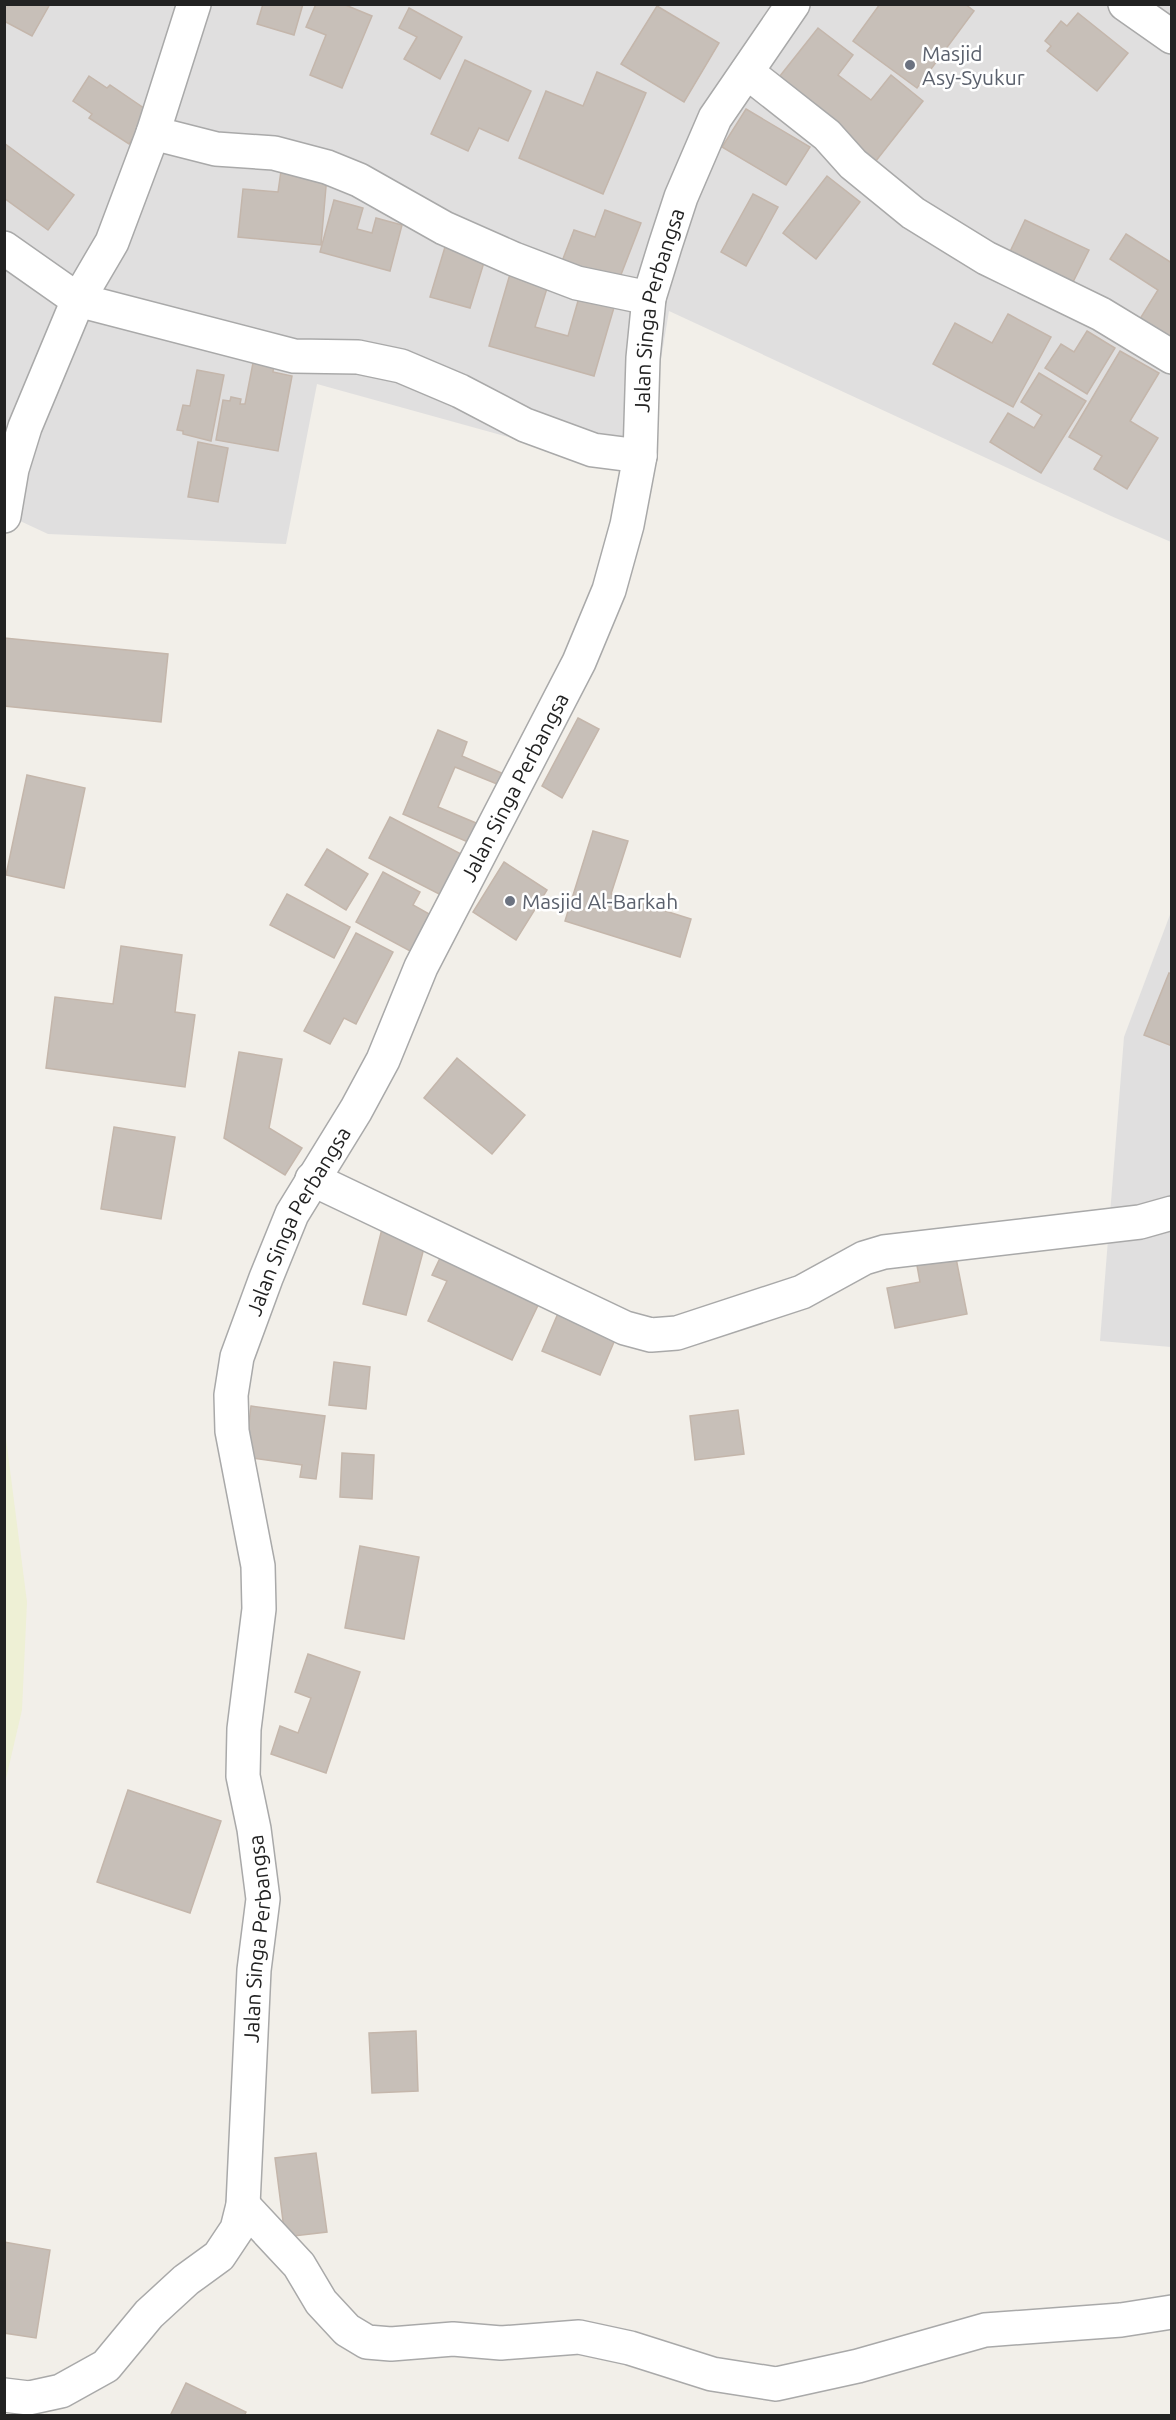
<svg xmlns="http://www.w3.org/2000/svg" width="1176" height="2420" font-family="Ubuntu,sans-serif">
  <style>
    .residential { fill: #e0dfdf }
    .farmland { fill: #eef0d5 }
    .building { fill: #c7bfb8; stroke: #c4b6ab; stroke-width: 1.5 }
    .lines { fill: none; stroke-linecap: round; stroke-linejoin: round }
    .minor-casing { stroke: #a9a9a9; stroke-width: 36 }
    .minor { stroke: #fff; stroke-width: 33 }
    .worship-dot { fill: #6b7280; stroke: #fff; stroke-width: 2 }
    .labels { text-anchor: middle; dominant-baseline: central; stroke-width: 5; stroke-linejoin: round; paint-order: stroke }
    .worship-label { font-size: 21px; fill: #5b616d; stroke: #fff; text-anchor: start }
    .street-label { font-size: 21px; fill: #222; stroke: #fff }
  </style>
  <rect width="100%" height="100%" fill="#f2efe9"/>
  <g class="residential">
    <polygon points="5,5 1171,5 1171,542 1111,516 669,311 659,371 652,477 317,384 286,544 48,534 5,514"/>
    <polygon points="1171,912 1171,1347 1100,1341 1124,1037"/>
  </g>
  <polygon class="farmland" points="5,1431 27,1602 22,1710 5,1783"/>
  <g class="building">
    <polygon points="4,4 50,4 32,36 4,21"/>
    <polygon points="263,4 303,4 294,35 257,24"/>
    <polygon points="316,4 343,4 372,16 342,88 310,75 326,35 306,27"/>
    <polygon points="880,4 965,4 974,11 917,88 853,41"/>
    <polygon points="657,6 719,43 684,102 621,64"/>
    <polygon points="409,8 462,37 440,79 404,59 417,37 399,28"/>
    <polygon points="1078,13 1128,53 1097,91 1047,51 1051,46 1045,41 1061,21 1067,26"/>
    <polygon points="818,28 853,55 838,75 871,100 891,75 923,101 872,166 776,81"/>
    <polygon points="465,60 531,91 508,141 479,128 468,151 431,134"/>
    <polygon points="597,72 646,93 603,194 519,158 546,91 583,106"/>
    <polygon points="89,76 107,88 110,85 151,113 129,144 89,118 92,114 73,101"/>
    <polygon points="746,109 810,147 786,185 722,147"/>
    <polygon points="4,143 74,195 48,230 4,198"/>
    <polygon points="281,171 327,175 321,245 238,237 243,189 278,192"/>
    <polygon points="827,176 860,202 816,259 783,233"/>
    <polygon points="753,194 778,207 746,266 721,252"/>
    <polygon points="334,200 363,208 357,229 372,233 376,218 402,225 390,271 320,252"/>
    <polygon points="605,210 641,223 617,285 561,264 574,230 595,237"/>
    <polygon points="1025,220 1089,250 1070,288 1007,258"/>
    <polygon points="1126,234 1172,263 1172,344 1138,322 1158,290 1110,259"/>
    <polygon points="445,247 485,259 470,308 430,297"/>
    <polygon points="510,274 548,285 535,327 568,336 580,294 615,304 594,376 489,346"/>
    <polygon points="1008,314 1051,337 1013,407 933,364 955,323 992,343"/>
    <polygon points="1087,331 1115,348 1087,394 1045,368 1061,344 1074,352"/>
    <polygon points="1120,351 1159,373 1130,421 1158,438 1127,489 1094,469 1102,456 1069,437"/>
    <polygon points="254,358 274,362 273,372 292,376 278,451 216,440 223,400 230,401 231,397 241,399 240,404 245,404"/>
    <polygon points="197,370 224,375 211,441 183,434 183,431 177,430 183,405 190,406"/>
    <polygon points="1039,373 1086,401 1041,473 990,442 1008,413 1034,428 1042,415 1021,402"/>
    <polygon points="198,442 228,448 218,502 188,497"/>
    <polygon points="4,638 168,654 161,722 4,706"/>
    <polygon points="578,718 599,729 562,798 542,786"/>
    <polygon points="438,730 467,742 462,756 506,775 502,786 455,767 438,807 476,823 468,842 403,814"/>
    <polygon points="27,775 85,788 64,888 6,875"/>
    <polygon points="390,817 463,855 443,896 369,858"/>
    <polygon points="593,831 628,841 611,894 691,919 680,957 565,921"/>
    <polygon points="327,849 368,874 346,910 305,885"/>
    <polygon points="504,862 547,890 516,940 473,912"/>
    <polygon points="383,872 420,892 413,905 431,915 412,952 356,922"/>
    <polygon points="287,894 350,927 334,958 270,925"/>
    <polygon points="356,933 393,952 356,1024 344,1018 330,1044 304,1031"/>
    <polygon points="121,946 182,955 175,1012 195,1015 185,1087 46,1068 55,997 113,1004"/>
    <polygon points="1169,973 1172,974 1172,1046 1144,1035"/>
    <polygon points="239,1052 282,1059 269,1128 302,1148 285,1175 224,1138"/>
    <polygon points="457,1058 525,1115 492,1154 424,1098"/>
    <polygon points="114,1127 175,1137 161,1219 101,1209"/>
    <polygon points="383,1225 427,1237 406,1315 363,1304"/>
    <polygon points="955,1253 967,1314 895,1328 887,1288 920,1282 916,1260"/>
    <polygon points="441,1256 540,1301 512,1360 428,1321 447,1281 432,1275"/>
    <polygon points="559,1311 617,1335 600,1375 542,1351"/>
    <polygon points="334,1362 370,1367 366,1409 329,1405"/>
    <polygon points="251,1406 325,1416 316,1479 300,1477 302,1465 245,1457"/>
    <polygon points="738,1410 744,1454 695,1460 690,1416"/>
    <polygon points="342,1453 374,1455 372,1499 340,1497"/>
    <polygon points="360,1546 419,1557 404,1639 345,1628"/>
    <polygon points="308,1654 360,1672 326,1773 271,1754 280,1726 298,1733 311,1698 295,1692"/>
    <polygon points="128,1790 221,1821 190,1913 97,1882"/>
    <polygon points="416,2031 418,2091 372,2093 369,2033"/>
    <polygon points="316,2153 327,2232 285,2237 275,2158"/>
    <polygon points="4,2242 50,2250 36,2338 4,2333"/>
    <polygon points="186,2383 246,2412 244,2416 170,2416"/>
  </g>
  <g class="lines">
    <g class="minor-casing">
      <g id="minor">
        <polyline points="1125,4 1172,37"/>
        <polyline points="747,72 827,135 853,164 913,213 986,258 1101,314 1172,357"/>
        <polyline points="153,133 216,149 274,153 327,167 359,180 444,228 514,259 577,283 649,298"/>
        <polyline points="4,248 78,300 294,356 358,357 401,366 460,391 525,425 593,450 640,456"/>
        <polyline points="4,516 12,469 25,427 78,300 112,242 153,133 194,4"/>
        <polyline points="312,1179 625,1328 651,1335 677,1333 802,1292 864,1258 884,1252 1140,1222 1172,1213"/>
        <polyline points="243,2205 299,2265 321,2302 347,2330 367,2342 391,2344 453,2339 501,2343 579,2337 630,2348 712,2374 776,2384 858,2366 985,2330 1121,2320 1172,2312"/>
        <path id="s1" d="M 4,2395 L 29,2398 L 61,2391 L 106,2366 L 149,2314 L 186,2280 L 219,2256 L 237,2229 L 243,2205 L 254,1970 L 263,1899 L 254,1829 L 243,1776 L 244,1729 L 259,1609 L 258,1566 L 232,1431 L 231,1395 L 237,1357 L 266,1278 L 292,1214 L 356,1110 L 383,1060 L 421,967 L 579,662 L 609,590 L 627,525 L 640,456 L 643,358 L 649,298 L 665,246 L 681,197 L 715,118 L 793,4"/>
      </g>
    </g>
    <use href="#minor" class="minor"/>
  </g>
  <g class="worship-dot">
    <circle cx="910" cy="65" r="6"/>
    <circle cx="510" cy="901" r="6"/>
  </g>
  <g class="labels">
    <g class="worship-label">
      <text x="922" y="53">Masjid<tspan x="922" dy="24">Asy-Syukur</tspan></text>
      <text x="522" y="901">Masjid Al-Barkah</text>
    </g>
    <g class="street-label">
      <text stroke="none"><textPath href="#s1" startOffset="2319">Jalan Singa Perbangsa</textPath></text>
      <text stroke="none"><textPath href="#s1" startOffset="1815">Jalan Singa Perbangsa</textPath></text>
      <text stroke="none"><textPath href="#s1" startOffset="1329">Jalan Singa Perbangsa</textPath></text>
      <text stroke="none"><textPath href="#s1" startOffset="592">Jalan Singa Perbangsa</textPath></text>
    </g>
  </g>
  <rect width="1176" height="2420" fill="none" stroke="#222222" stroke-width="12"/>
</svg>
